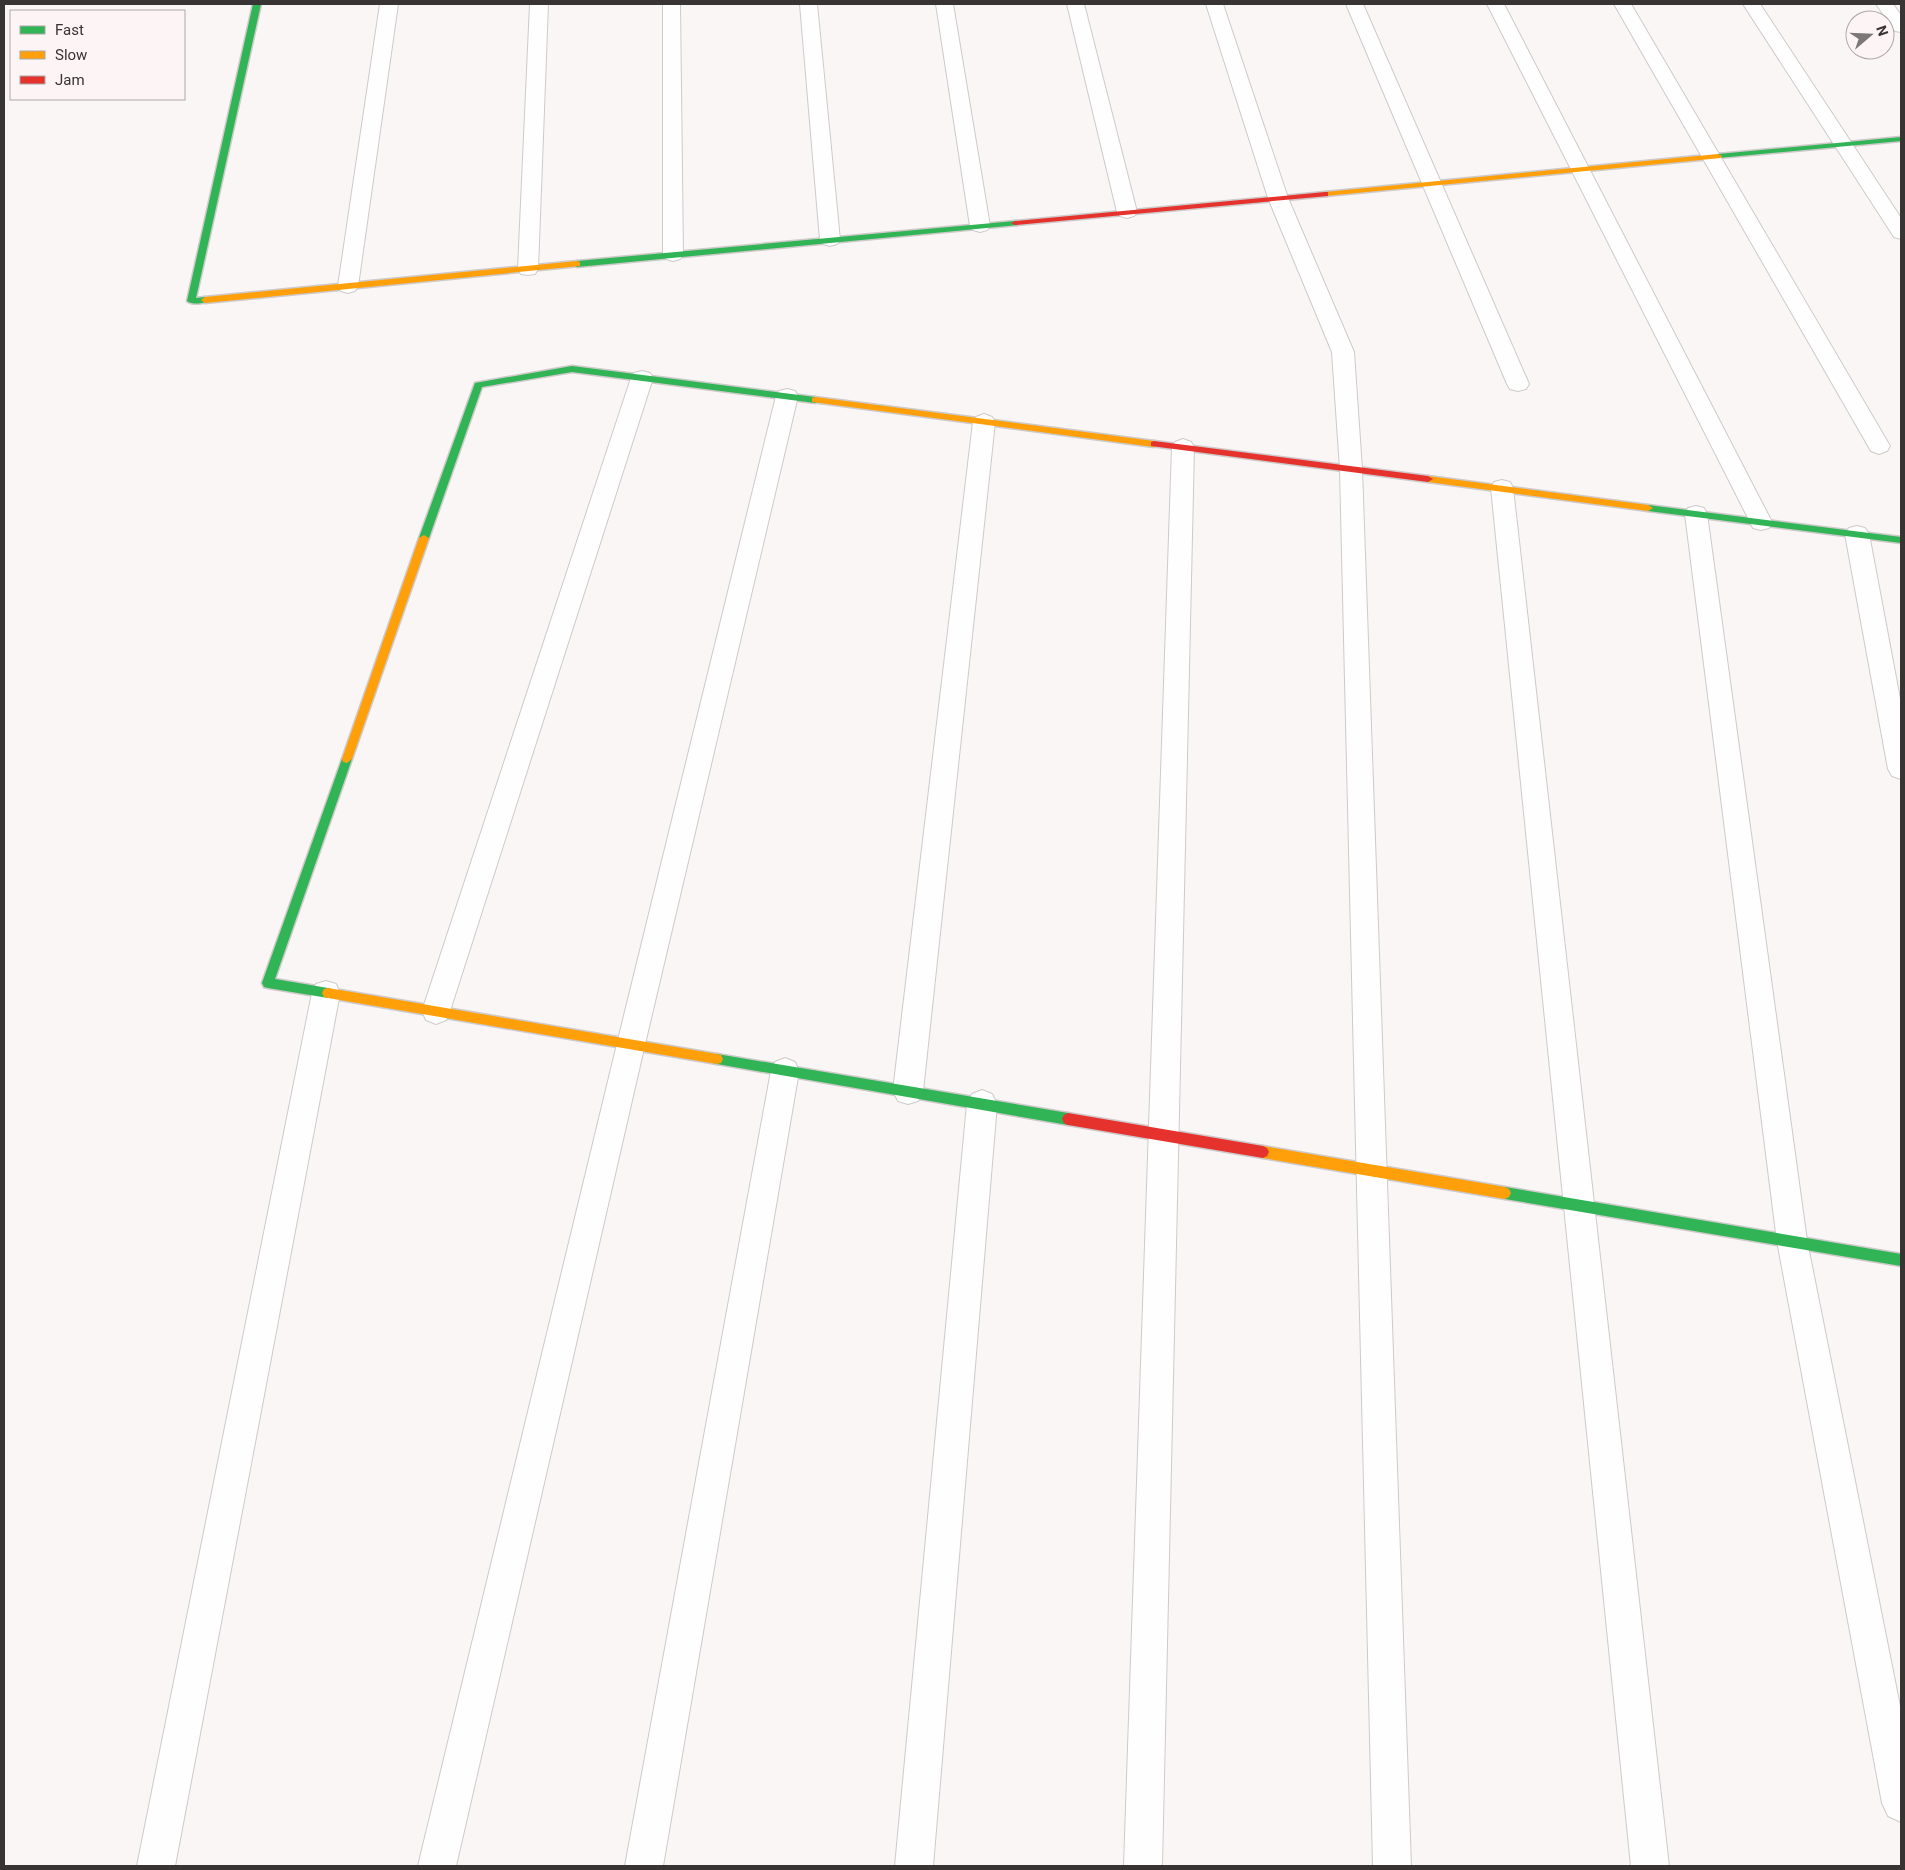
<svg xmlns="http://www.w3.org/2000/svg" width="1905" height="1870" font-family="Roboto,sans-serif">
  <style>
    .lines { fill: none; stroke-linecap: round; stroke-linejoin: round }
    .street-casing { stroke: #cecaca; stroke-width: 2 }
    .fast-casing { stroke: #cecaca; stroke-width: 3 }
    .slow-casing { stroke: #cecaca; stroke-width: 3 }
    .jam-casing { stroke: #cecaca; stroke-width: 3 }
    .street { fill: #fefefe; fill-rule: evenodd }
    .fast { fill: #30b455; fill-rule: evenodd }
    .slow { fill: #ff9f0a; fill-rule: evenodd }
    .jam { fill: #e5322d; fill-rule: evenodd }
  </style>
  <rect width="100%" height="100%" fill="#fbf6f6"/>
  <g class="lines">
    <g class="street-casing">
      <g id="street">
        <polygon points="380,4 398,4 358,286 355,291 348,293 341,291 338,286"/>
        <polygon points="530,4 548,4 538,269 535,274 528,275 521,274 518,269"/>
        <polygon points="663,4 680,4 683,255 680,259 673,261 666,259 663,255"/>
        <polygon points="800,4 817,4 840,240 837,244 830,246 823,244 820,240"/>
        <polygon points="936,4 953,4 990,226 987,230 980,232 973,230 970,226"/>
        <polygon points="1067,4 1084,4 1137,212 1134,216 1127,218 1120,216 1117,212"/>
        <polygon points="1206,4 1223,4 1288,198 1354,352 1362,469 1411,1866 1373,1866 1340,469 1332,352 1268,198"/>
        <polygon points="1346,4 1363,4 1529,384 1526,389 1518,391 1510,389 1507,384"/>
        <polygon points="1487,4 1504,4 1772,522 1769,528 1761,530 1753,528 1750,522"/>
        <polygon points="1614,4 1631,4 1890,446 1887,451 1879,454 1871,451"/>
        <polygon points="1743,4 1760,4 1901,218 1901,239 1894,237"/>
        <polygon points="1876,4 1893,4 1901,15 1901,32 1895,31"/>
        <polygon points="642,371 650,373 653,378 450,1011 446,1020 436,1024 426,1020 422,1011 631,378 634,373"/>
        <polygon points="787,389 795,391 798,396 645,1044 456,1866 418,1866 617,1044 776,396 779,391"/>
        <polygon points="984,414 992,417 995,422 923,1091 918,1101 908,1104 898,1101 893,1091 973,422 976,417"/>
        <polygon points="1183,439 1191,442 1194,447 1162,1866 1124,1866 1172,447 1175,442"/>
        <polygon points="1502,480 1510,482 1513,488 1669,1866 1631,1866 1491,488 1494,482"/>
        <polygon points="1696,506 1704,508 1707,514 1807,1241 1901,1711 1901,1822 1888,1816 1882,1803 1777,1241 1685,514 1688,508"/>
        <polygon points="1857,526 1865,528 1869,534 1901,704 1901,779 1892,776 1888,769 1845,534 1849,528"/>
        <polygon points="326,981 336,984 340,993 175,1866 137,1866 312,993 316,984"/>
        <polygon points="785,1058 795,1062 799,1071 663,1866 625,1866 771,1071 775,1062"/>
        <polygon points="982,1090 992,1094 997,1104 933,1866 895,1866 967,1104 972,1094"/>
      </g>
    </g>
    <g class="fast-casing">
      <g id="fast">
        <path d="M 253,4 L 261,4 L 196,298 L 205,297 L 209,300 C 205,304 192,305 187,301 Z"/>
        <polygon points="1901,137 1901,141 1718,158 1714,156 1718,154"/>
        <polygon points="1015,221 1018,221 1018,225 577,267 573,264 577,261"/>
        <polygon points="572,366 815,397 819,400 815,403 572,372 482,387 429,538 427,540 421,540 419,538 475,383"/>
        <polygon points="1648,505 1901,537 1901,543 1648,511 1643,508"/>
        <polygon points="347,755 352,759 275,979 328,988 332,989 334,993 332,997 328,998 268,988 264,987 262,983 342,759"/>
        <polygon points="717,1054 1068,1113 1072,1115 1074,1119 1072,1123 1068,1125 717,1064 713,1063 711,1059 713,1055"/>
        <polygon points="1505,1187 1901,1254 1901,1266 1505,1199 1501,1197 1499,1193 1501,1189"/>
      </g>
    </g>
    <g class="slow-casing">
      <g id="slow">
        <polygon points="1718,154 1722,156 1721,158 1325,196 1321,194 1325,192"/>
        <polygon points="577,261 580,262 580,266 205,303 201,300 205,297"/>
        <polygon points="815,397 1154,441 1159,444 1154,447 812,402 812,398"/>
        <polygon points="1428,476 1648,505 1653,508 1648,511 1428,482 1423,479"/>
        <polygon points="424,535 429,538 352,759 347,763 343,762 342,759 419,538"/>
        <polygon points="328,988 717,1054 721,1055 723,1059 721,1063 717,1064 328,998 324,997 322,993 324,989"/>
        <polygon points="1263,1146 1505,1187 1509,1189 1511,1193 1509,1197 1505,1199 1263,1158 1259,1156 1257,1152 1259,1148"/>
      </g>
    </g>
    <g class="jam-casing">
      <g id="jam">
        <polygon points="1325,192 1328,192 1328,196 1015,225 1011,223 1015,221"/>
        <polygon points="1154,441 1428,476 1433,479 1428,482 1151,446 1151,442"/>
        <polygon points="1068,1113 1263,1146 1267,1148 1269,1152 1267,1156 1263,1158 1068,1125 1064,1123 1062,1119 1064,1115"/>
      </g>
    </g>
    <use href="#street" class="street"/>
    <use href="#fast" class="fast"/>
    <use href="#slow" class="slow"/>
    <use href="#jam" class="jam"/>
  </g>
  <rect width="1905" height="1870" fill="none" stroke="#383434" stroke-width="10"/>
  <rect x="10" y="10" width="175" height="90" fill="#fdf4f5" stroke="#aea7a8"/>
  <rect x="20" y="26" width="25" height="8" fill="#30b455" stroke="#aea7a8"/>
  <text x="55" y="35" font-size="15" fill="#383434">Fast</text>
  <rect x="20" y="51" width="25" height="8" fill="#ff9f0a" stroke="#aea7a8"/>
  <text x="55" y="60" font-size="15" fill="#383434">Slow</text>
  <rect x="20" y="76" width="25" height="8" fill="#e5322d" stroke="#aea7a8"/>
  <text x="55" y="85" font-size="15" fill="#383434">Jam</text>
  <g transform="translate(1870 35) rotate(71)"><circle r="24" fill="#fdf4f5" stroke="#aea7a8"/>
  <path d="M0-4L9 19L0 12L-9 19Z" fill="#7c7878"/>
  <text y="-8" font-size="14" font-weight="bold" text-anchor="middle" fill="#383434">N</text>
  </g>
</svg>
